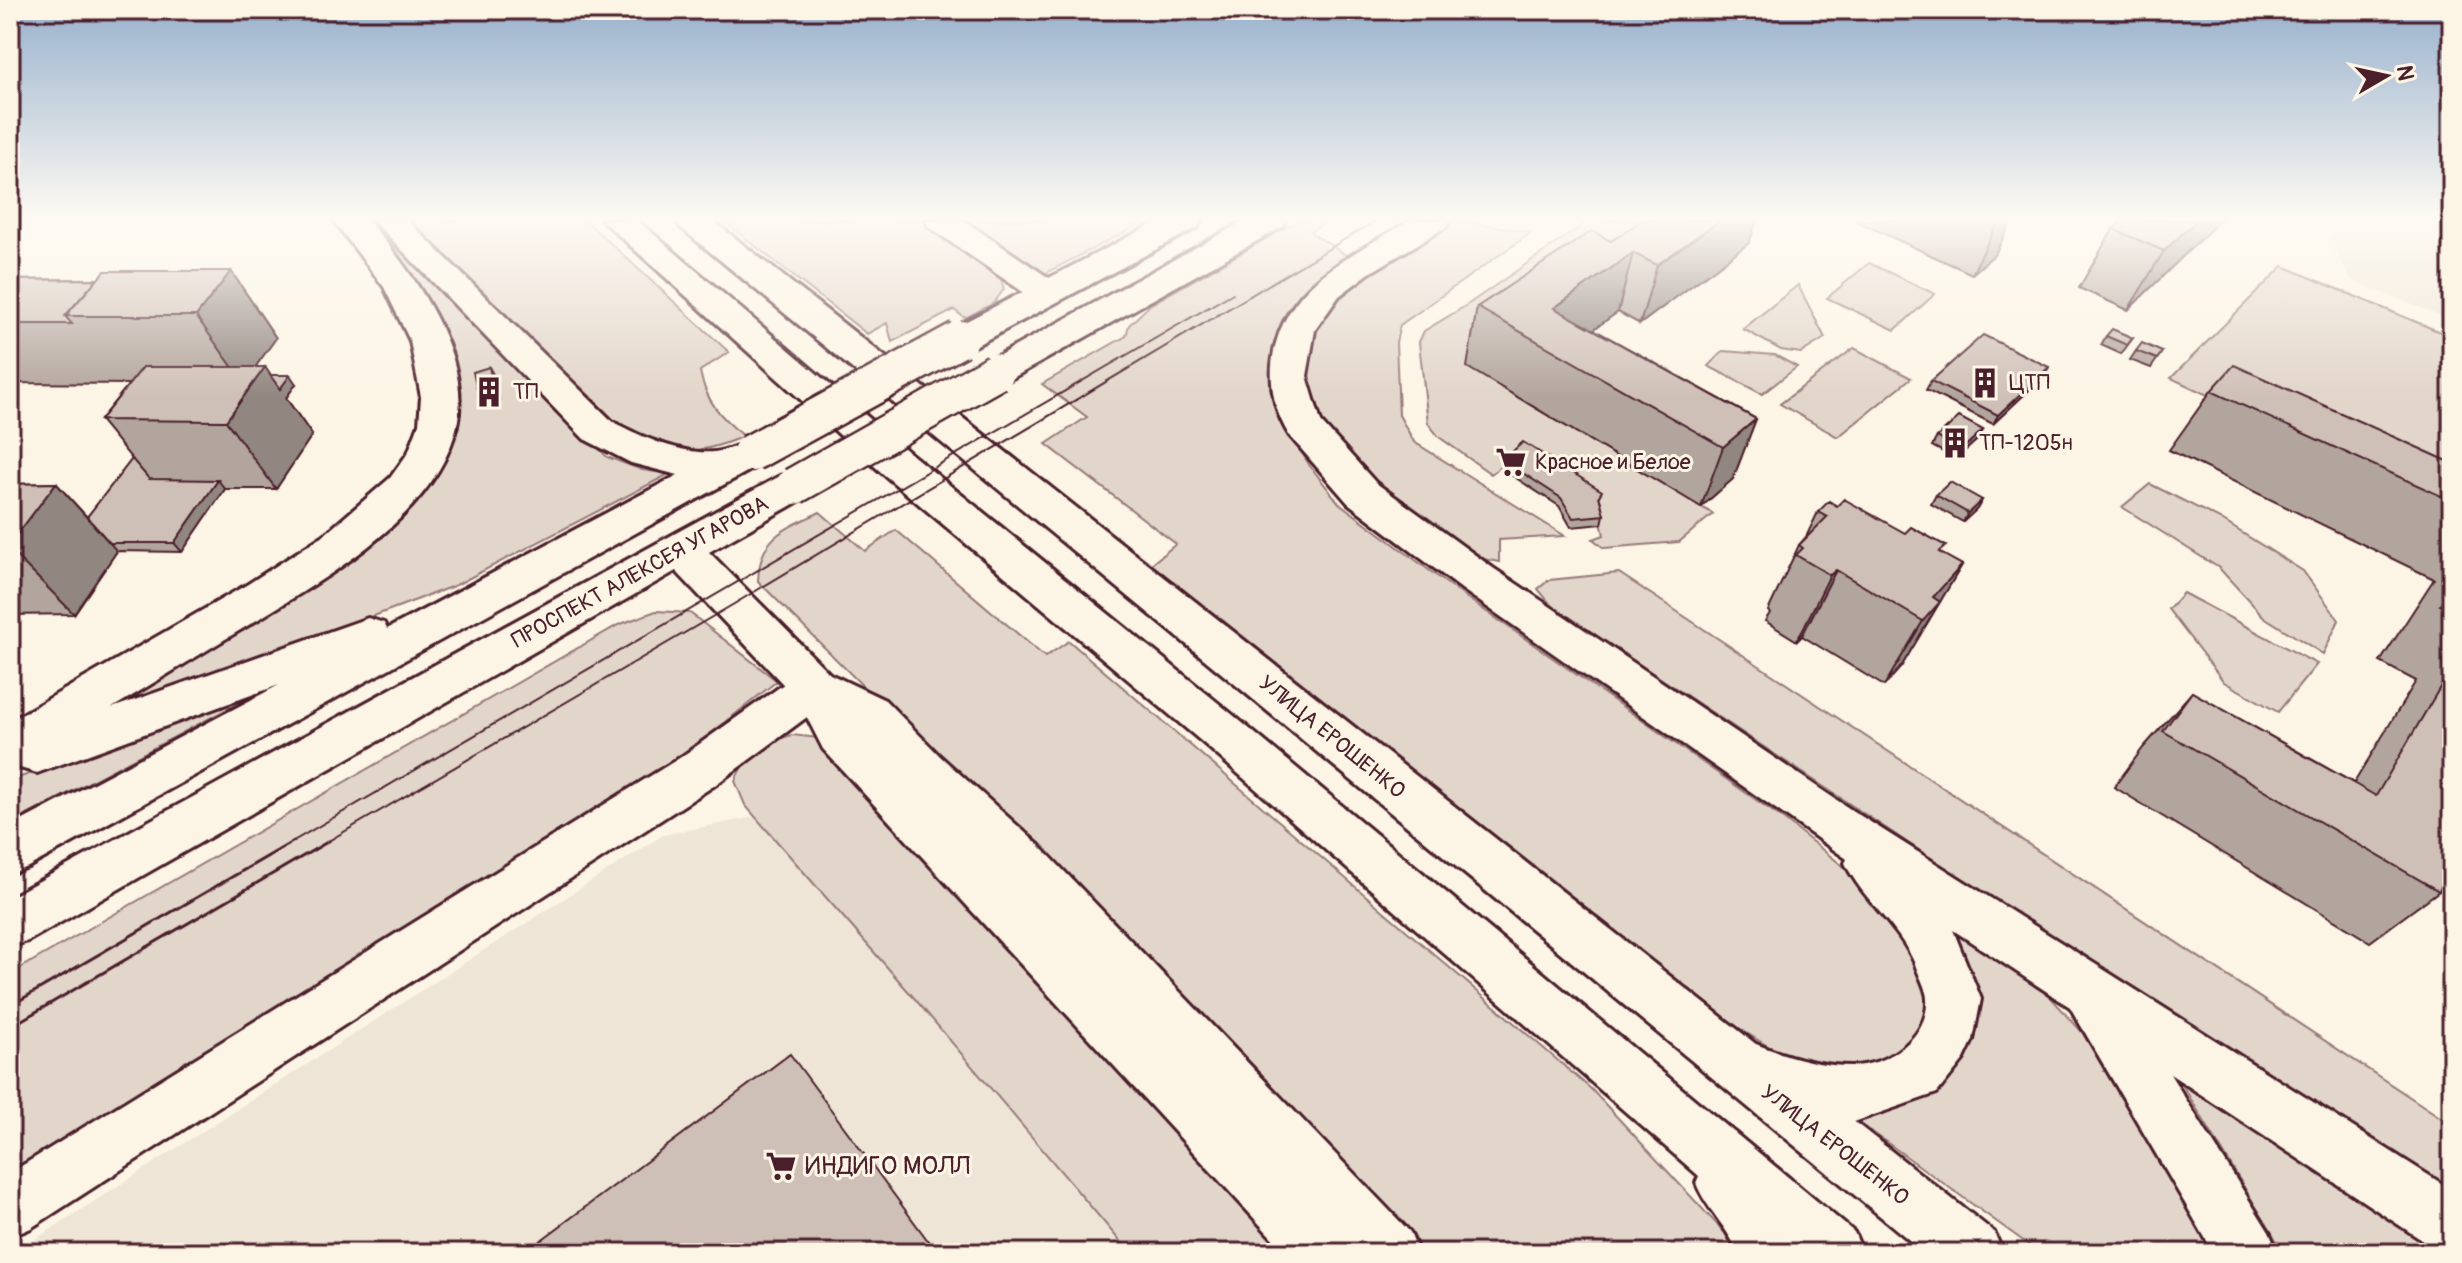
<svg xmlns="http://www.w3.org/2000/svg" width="2462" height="1263" font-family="Pangolin,sans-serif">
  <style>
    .built { fill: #eee5d7 }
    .green { fill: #e2d5ca; stroke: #967a7a; stroke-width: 2 }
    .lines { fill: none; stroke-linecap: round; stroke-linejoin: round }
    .minor-casing { stroke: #4a1f2b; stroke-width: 6 }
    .major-casing { stroke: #4a1f2b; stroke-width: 6 }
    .minor { fill: #fcf5e5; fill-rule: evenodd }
    .major { fill: #fcf5e5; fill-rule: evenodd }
    .tram-far1 { stroke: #4a1f2b; stroke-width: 2 }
    .tram { stroke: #4a1f2b; stroke-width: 3 }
    .major-bridge-casing { stroke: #4a1f2b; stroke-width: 41; stroke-linecap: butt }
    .major-bridge { stroke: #fcf5e5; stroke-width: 36 }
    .wall { fill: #b2a59d; stroke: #4a1f2b; stroke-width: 2 }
    .shaded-wall { fill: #918680; stroke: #4a1f2b; stroke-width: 2 }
    .building { fill: #cfc0b7; stroke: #4a1f2b; stroke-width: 2 }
    .labels { text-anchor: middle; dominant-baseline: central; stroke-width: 6; stroke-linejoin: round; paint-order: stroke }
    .poi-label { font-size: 22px; fill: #4a1f2b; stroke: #fcf5e5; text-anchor: start }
    .street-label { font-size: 22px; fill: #4a1f2b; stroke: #fcf5e5 }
    .near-poi-label { font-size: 26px; fill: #4a1f2b; stroke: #fcf5e5; text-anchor: start }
  </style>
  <rect width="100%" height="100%" fill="#fcf5e5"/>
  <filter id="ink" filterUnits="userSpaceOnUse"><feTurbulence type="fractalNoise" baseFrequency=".0125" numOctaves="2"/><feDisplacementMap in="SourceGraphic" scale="16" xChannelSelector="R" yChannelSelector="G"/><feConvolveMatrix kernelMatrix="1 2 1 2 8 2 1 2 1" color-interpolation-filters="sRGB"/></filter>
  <g filter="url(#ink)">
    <g class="built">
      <polygon points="2343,220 2452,220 2452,321 2352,280 2326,238"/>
      <polygon points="774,813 1160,1253 14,1253 663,835"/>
    </g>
    <g class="green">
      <path d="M 403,220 L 585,220 L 729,352 L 700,371 C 705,400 721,418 744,436 C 690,459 669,453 618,428 Z"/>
      <polygon points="722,220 927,220 999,272 1004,289 994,303 965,318 954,310 892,342 887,323 867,334"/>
      <polygon points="956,220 1148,220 1046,273 1037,274"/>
      <polygon points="1299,220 1330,220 1310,232 1351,258 1279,338 1272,366 1276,398 1288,430 1310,466 1339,503 1457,591 1782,818 1857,877 1924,955 1933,1027 1895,1066 1836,1073 1774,1050 1718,1015 1150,565 1176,544 1046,444 1087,417 1042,384 1126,336 1129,325 1150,305"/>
      <polygon points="1453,220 1532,232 1400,325 1396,342 1399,415 1414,442 1565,536 1499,540 1499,562 1478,558 1379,491 1321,424 1305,374 1313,330 1342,294 1367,271"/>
      <polygon points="1590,220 1700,220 1706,223 1597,300 1468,367 1713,514 1679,542 1604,548 1593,539 1604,535 1597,505 1521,451 1491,474 1439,437 1428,423 1419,342 1424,331 1467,305"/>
      <path d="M 385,233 L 607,457 L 642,470 L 669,474 L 456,585 L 121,711 L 70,725 L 422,489 C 430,479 443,467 448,455 C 481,372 429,300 385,233 Z"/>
      <polygon points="1869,263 1935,294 1895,330 1827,298"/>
      <polygon points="2283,266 2452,337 2452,509 2171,378"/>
      <polygon points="1798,285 1825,338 1801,353 1781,350 1743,329"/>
      <polygon points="1854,348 1911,378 1838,437 1780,404"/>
      <polygon points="1723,351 1775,355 1797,367 1762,394 1708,366"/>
      <polygon points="2150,484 2220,519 2303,571 2339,620 2323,654 2264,617 2219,568 2122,507"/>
      <path d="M 820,512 L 865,551 L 896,530 L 1045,657 L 1069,641 L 1591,1089 L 1725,1233 L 1735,1253 L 1421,1253 L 1170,994 L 758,581 C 760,535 784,530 820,512 Z"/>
      <polygon points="1619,573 2452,1125 2452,1205 1552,606 1538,589 1549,580"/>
      <polygon points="2183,593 2317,664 2278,712 2224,682 2168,609"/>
      <polygon points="656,611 690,613 777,681 660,774 10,1182 10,974 618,625"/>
      <polygon points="282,680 10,824 10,781"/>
      <path d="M 792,735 L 819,738 L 1292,1253 L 1130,1253 L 915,999 L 745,805 L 735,781 C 747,751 761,743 792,735 Z"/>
      <polygon points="1930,909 2027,971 2082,1032 2213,1253 2040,1253 1846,1113 1959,1057"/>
      <polygon points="2172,1068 2449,1253 2284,1253"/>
    </g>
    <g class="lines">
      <g class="minor-casing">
        <g id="minor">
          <path d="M 1411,220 L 1450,220 L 1446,227 L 1368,274 L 1339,296 L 1315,330 L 1307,376 L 1321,422 L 1376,483 L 1493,568 L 1853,811 L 2452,1190 L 2452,1253 L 2431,1246 L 2170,1074 L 2269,1232 L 2278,1253 L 2214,1253 L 2070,1007 L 1953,930 L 1981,999 L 1973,1040 L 1964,1059 L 1937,1093 L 1854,1122 L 1793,1114 L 1736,1090 L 1728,1071 L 1736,1052 L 1756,1044 C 1786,1056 1818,1066 1852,1066 C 1886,1066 1929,1038 1927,999 C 1927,989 1918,974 1915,964 C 1899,926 1862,899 1845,863 L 1847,859 L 1463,590 L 1348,503 L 1289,435 C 1257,383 1271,319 1317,280 C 1345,256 1379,239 1411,220 Z"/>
          <polygon points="814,669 830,674 837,687 830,700 715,785 31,1228 10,1237 10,1173 681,757 798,674"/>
        </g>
      </g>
      <g class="major-casing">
        <g id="major">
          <path d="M 333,220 L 367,220 C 411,269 473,354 457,425 C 436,520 314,585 237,632 C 195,657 154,683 112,708 L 368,618 L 384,623 L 387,629 L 678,475 L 631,463 L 584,439 L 373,220 L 407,220 L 612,421 C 638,436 693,460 724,450 C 741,446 747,438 765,444 L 771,453 L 765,462 L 28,867 L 10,874 L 10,827 L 279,685 L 37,773 L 20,768 L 17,761 L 10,763 L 10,721 L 248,584 L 324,535 L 390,478 L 408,453 L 419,424 L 421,397 L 410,341 L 384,287 Z"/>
          <path d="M 602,220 L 637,220 L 910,453 L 1233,715 L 1854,1232 L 1863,1253 L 1738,1253 C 1728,1227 1706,1209 1696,1183 L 1699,1176 L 1201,741 L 882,473 Z"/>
          <polygon points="676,220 712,220 1994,1232 2003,1253 1925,1253 680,227"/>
          <polygon points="925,220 963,220 1049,278 1161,220 1202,220 1198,227 973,347 960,350 947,347 942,339 947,331 1023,292 929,227"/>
          <polygon points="1246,220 1286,220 1282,227 1009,380 996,384 983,380 977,372 983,364"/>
          <polygon points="794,472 808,476 814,486 808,496 709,552 830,674 885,700 940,756 1040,846 1410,1232 1419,1253 1286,1253 823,749 798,700 676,571 28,941 10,947 10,897 780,476"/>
        </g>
      </g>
      <use href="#minor" class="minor"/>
      <use href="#major" class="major"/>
      <g class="tram-far1">
        <polyline points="290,843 1233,293"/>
        <polyline points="325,843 734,604 1377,220"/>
      </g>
      <g class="tram">
        <polyline points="10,1006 294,841"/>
        <polyline points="10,1027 329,841"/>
      </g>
      <g class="major-bridge-casing">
        <g id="major-bridge">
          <polyline points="751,453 960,339"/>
          <polyline points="794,486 996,372"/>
        </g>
      </g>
      <use href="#major-bridge" class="major-bridge"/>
    </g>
    <g class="wall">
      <polygon points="1643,220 1757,220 1749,243 1640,324 1618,312 1593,329 1756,419 1733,479 1701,507 1467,367 1477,307 1611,241"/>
      <polygon points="1854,220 2012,220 1995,254 1972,274"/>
      <polygon points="2220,220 2128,310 2079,288 2113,229"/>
      <polygon points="231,271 276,338 255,367 265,367 270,375 296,384 286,398 312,435 276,489 225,489 182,552 117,551 74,614 10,615 10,484 56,483 87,517 132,459 100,420 129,384 10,383 10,280 97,279"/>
      <polygon points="2106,336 2133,338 2121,354 2101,345"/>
      <polygon points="2136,351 2162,352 2151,368 2130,360"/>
      <polygon points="2049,367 2044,376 1993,424 1926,390 1931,381"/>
      <polygon points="2211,391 2452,463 2452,866 2439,891 2370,942 2114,787 2143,748 2192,692 2354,783 2416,681 2380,662 2434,579 2169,450"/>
      <polygon points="1983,430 1978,439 1956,459 1932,446 1937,437"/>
      <polygon points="1503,460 1600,499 1604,515 1602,524 1571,527 1559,506 1502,469"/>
      <polygon points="1936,495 1982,500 1977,509 1963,522 1931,504"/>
      <polygon points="1837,506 1941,554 1962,565 1901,667 1884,686 1802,636 1797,641 1765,621 1770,613 1768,611 1799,545 1806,537 1818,512"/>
    </g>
    <g class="shaded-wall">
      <polygon points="1720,220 1757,220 1749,243 1640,324 1657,265"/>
      <polygon points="1999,220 2012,220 1995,254 1972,274"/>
      <polygon points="2197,220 2220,220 2128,310 2164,251"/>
      <polygon points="1633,253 1618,312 1559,354 1554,308"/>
      <polygon points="231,271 276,338 244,383 196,316"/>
      <polygon points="265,367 280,389 290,375 296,384 286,398 312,435 276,489 226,421"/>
      <polygon points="489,367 494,376 500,402 484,407 479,398"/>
      <polygon points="2049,367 2044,376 1993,424 1998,415"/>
      <polygon points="1756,419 1733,479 1701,507 1723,447"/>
      <polygon points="1983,430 1978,439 1956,459 1961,450"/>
      <polygon points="218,480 225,489 182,552 174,543"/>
      <polygon points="56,483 117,551 74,614 10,550 10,544"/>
      <polygon points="1982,500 1977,509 1963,522 1968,513"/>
      <polygon points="1962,565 1901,667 1884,686 1923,621 1933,597"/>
      <polygon points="1836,570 1802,636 1797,641 1830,575"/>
    </g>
    <g class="building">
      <polygon points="1643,220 1720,220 1657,265 1633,253 1554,308 1756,419 1723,447 1477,307 1592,231 1611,241"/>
      <polygon points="2124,220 2197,220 2164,251 2113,229"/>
      <polygon points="105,271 231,271 196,316 65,316"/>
      <polygon points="97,279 65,316 72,324 10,324 10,280"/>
      <polygon points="2112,329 2133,338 2127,345 2106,336"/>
      <polygon points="1983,335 2049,367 1998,415 1931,381"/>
      <polygon points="2142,343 2162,352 2157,359 2136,351"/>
      <polygon points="2234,365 2452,463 2452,501 2211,391"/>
      <polygon points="143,367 265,367 226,421 100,420"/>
      <polygon points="489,367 495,393 479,398 473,372"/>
      <polygon points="270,375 290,375 280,389"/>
      <polygon points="1959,417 1983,430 1961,450 1937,437"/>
      <polygon points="1523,442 1602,491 1599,496 1604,515 1573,518 1561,498 1503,460"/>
      <polygon points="132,459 149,479 218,480 174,543 110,543 87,517"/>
      <polygon points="1950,482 1982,500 1968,513 1936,495"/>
      <polygon points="56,483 10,544 10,484"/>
      <polygon points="1844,499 1905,533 1911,527 1946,546 1939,552 1962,565 1933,597 1940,602 1923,621 1836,570 1830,575 1796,555 1803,548 1799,545 1827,517 1818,512 1829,501 1837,506"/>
      <polygon points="2452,585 2452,611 2440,605"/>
      <polygon points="2452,667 2452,866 2439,891 2163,731 2192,692 2376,796"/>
      <polygon points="790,1054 937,1253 524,1253"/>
    </g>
  </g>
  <linearGradient id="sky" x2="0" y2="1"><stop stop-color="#98b1cd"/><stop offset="0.55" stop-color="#fefaf3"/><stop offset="1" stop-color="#fefaf3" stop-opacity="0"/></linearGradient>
  <rect width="2462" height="397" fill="url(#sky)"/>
  <defs>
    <g id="building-bare" transform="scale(2.4)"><path d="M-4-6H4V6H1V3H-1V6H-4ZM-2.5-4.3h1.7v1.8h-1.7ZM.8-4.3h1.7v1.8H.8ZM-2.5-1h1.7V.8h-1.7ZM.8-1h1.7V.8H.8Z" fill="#4a1f2b" stroke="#fcf5e5" stroke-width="2.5" paint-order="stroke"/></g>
    <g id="supermarket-bare" transform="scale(2.4)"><path d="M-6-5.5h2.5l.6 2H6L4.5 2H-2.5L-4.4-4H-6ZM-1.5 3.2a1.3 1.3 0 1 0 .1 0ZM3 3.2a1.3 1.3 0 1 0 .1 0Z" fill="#4a1f2b" stroke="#fcf5e5" stroke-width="2.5" paint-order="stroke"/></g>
  </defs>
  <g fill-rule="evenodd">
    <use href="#building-bare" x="1985" y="383"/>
    <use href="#building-bare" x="489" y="392"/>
    <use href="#building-bare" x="1955" y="443"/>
    <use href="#supermarket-bare" x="1511" y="462"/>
    <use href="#supermarket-bare" x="781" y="1166"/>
  </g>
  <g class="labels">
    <g class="poi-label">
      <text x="2009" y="383">ЦТП</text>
      <text x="513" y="392">ТП</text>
      <text x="1979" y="443">ТП-1205н</text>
      <text x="1535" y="462">Красное и Белое</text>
    </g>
    <g class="street-label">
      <text transform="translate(640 572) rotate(-29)">ПРОСПЕКТ АЛЕКСЕЯ УГАРОВА</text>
      <text transform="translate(1332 737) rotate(39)">УЛИЦА ЕРОШЕНКО</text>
      <text transform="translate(1835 1145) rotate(38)">УЛИЦА ЕРОШЕНКО</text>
    </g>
    <g class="near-poi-label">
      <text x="805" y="1166">ИНДИГО МОЛЛ</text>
    </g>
  </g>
  <rect width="2462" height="1263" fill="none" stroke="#fcf5e5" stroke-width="40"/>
  <rect x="20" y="20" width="2422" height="1223" fill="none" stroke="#4a1f2b" stroke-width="3" filter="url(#ink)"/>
  <g transform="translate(2386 76) rotate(81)" stroke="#fcf5e5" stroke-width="6" paint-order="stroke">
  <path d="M0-6L14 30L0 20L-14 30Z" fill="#4a1f2b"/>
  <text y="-12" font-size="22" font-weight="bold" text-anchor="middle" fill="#4a1f2b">N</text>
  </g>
</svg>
